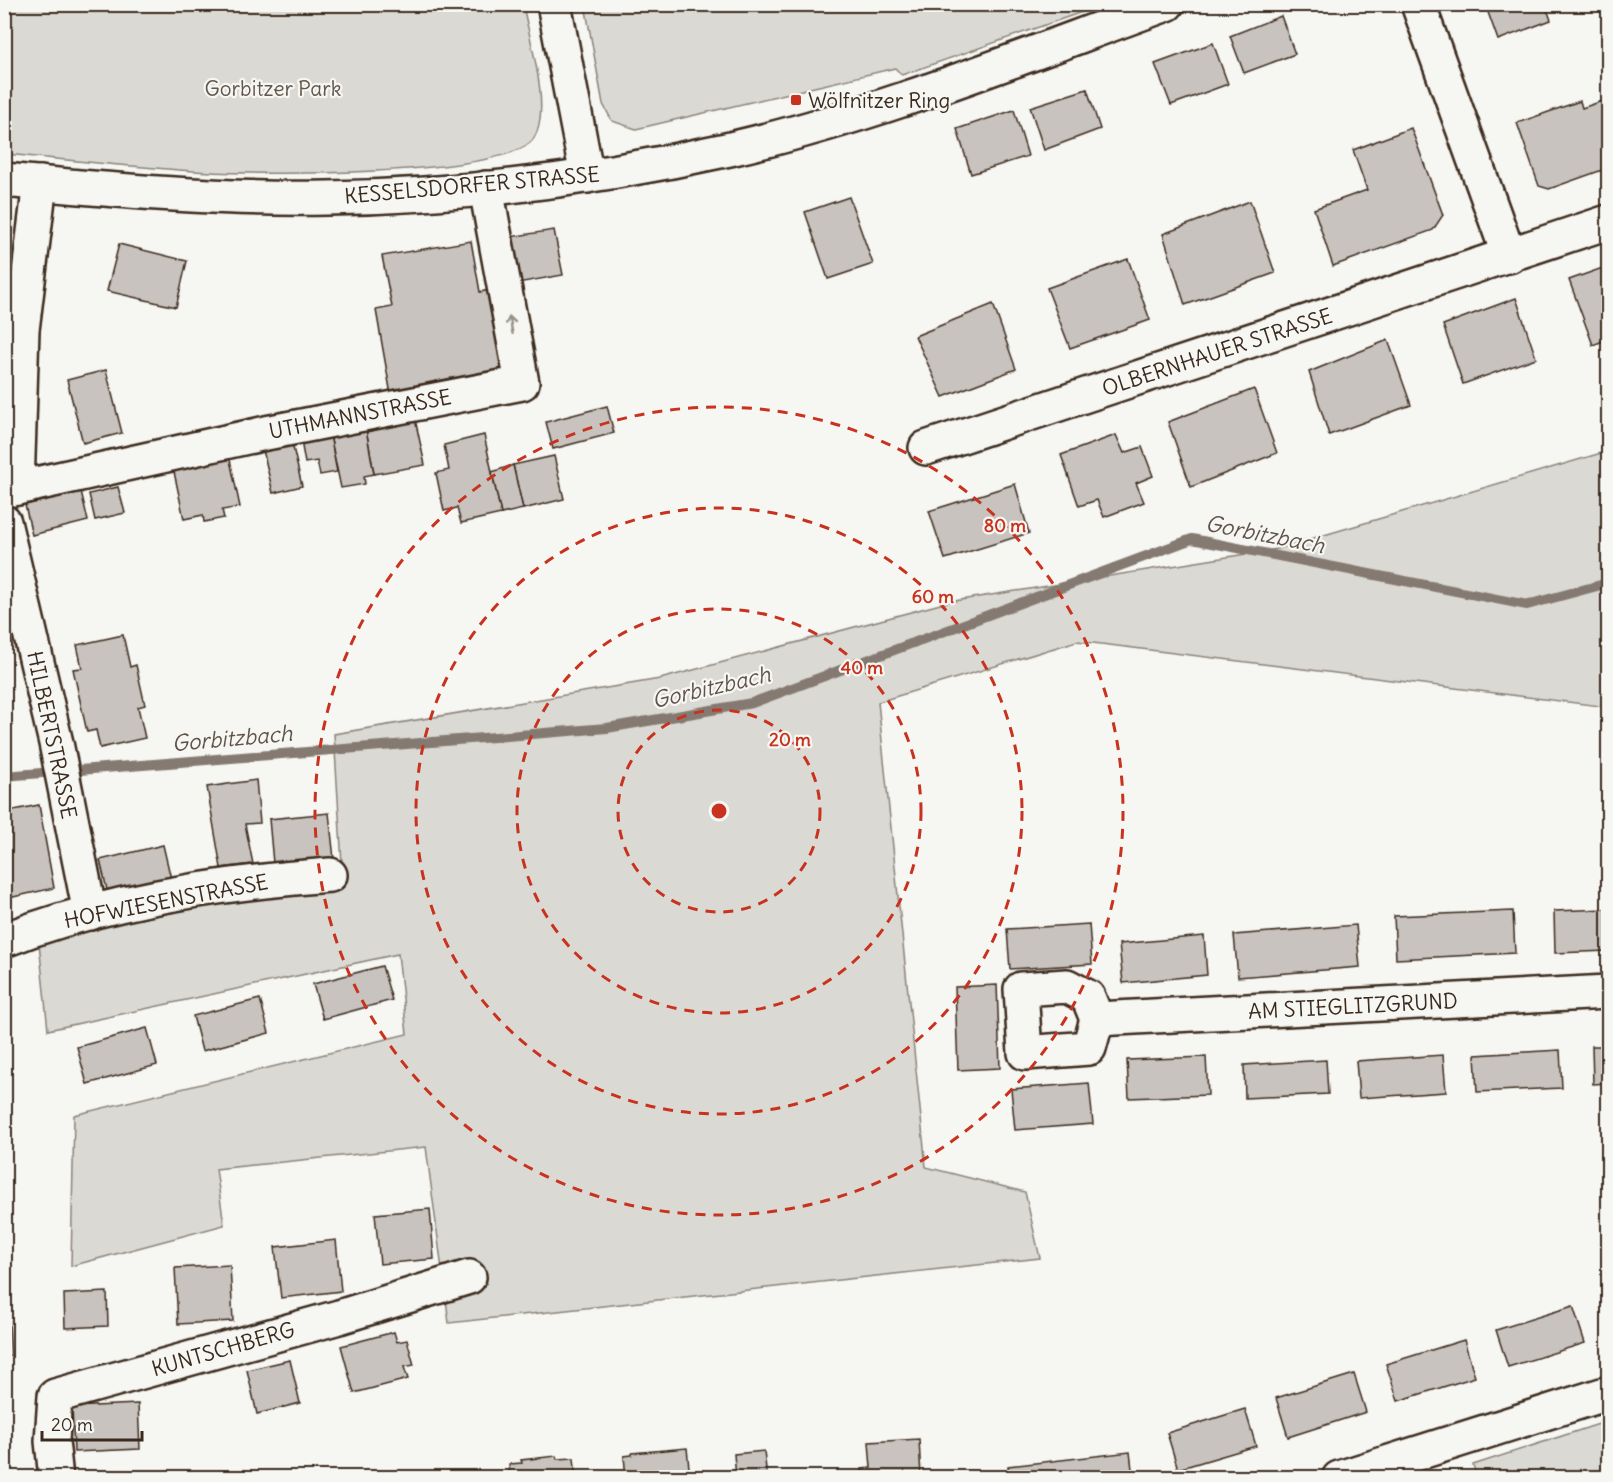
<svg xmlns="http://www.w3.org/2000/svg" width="1613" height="1482" font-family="Delius,sans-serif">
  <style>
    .green { fill: #dad9d3; stroke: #8a8278; stroke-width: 1.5 }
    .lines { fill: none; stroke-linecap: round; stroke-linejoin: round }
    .stream { stroke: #857a71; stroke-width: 10 }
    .building { fill: #c8c3be; stroke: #3b2a1e; stroke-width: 1.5 }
    .minor-casing { stroke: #3b2a1e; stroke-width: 38 }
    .major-casing { stroke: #3b2a1e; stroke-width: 38 }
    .minor { stroke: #f6f6f2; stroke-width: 33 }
    .major { stroke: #f6f6f2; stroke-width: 33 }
    .oneway { stroke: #989088 }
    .ring { fill: none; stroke: #c8321e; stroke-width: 3; stroke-dasharray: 10 8 }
    .poi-dot { fill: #c8321e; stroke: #f6f6f2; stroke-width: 2 }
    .labels { text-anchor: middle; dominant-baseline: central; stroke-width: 4.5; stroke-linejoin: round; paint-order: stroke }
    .park-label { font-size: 21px; fill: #63564b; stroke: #f6f6f2 }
    .poi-label { font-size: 21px; fill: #3b2a1e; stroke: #f6f6f2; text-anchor: start }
    .street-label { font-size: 21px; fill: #3b2a1e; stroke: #f6f6f2 }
    .water-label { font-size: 22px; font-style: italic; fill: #605248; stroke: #f6f6f2 }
    .centre { fill: #c8321e; stroke: #f6f6f2; stroke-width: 3 }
    .ring-label { font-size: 18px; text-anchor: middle; font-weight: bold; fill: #c8321e; stroke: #f6f6f2; stroke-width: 4.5; stroke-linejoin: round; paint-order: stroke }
  </style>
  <rect width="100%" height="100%" fill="#f6f6f2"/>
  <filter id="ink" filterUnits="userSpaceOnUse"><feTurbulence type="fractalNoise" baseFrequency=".0167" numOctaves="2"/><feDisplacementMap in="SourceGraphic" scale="12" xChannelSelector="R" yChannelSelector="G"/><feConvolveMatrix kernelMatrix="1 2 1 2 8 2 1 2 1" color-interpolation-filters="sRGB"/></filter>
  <g filter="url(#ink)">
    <g class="green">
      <path d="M 4,5 L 523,5 C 529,38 552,109 534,138 C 509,178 247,175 195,171 C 131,167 68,160 5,154 Z"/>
      <polygon points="585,5 585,4 1102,5 902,75 895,68 636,129 612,121 603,104"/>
      <polygon points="1608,451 1608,707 1077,641 878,702 926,1167 1025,1192 1040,1258 449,1323 426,1147 216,1169 224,1225 71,1266 74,1115 407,1034 398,954 48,1030 39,943 342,864 334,734 660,679 948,602 1277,549"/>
      <polygon points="1608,1421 1608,1477 1477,1477 1473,1465"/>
    </g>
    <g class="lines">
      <polyline class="stream" points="4,776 607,728 752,703 1192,539 1527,605 1608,583"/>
    </g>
    <g class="building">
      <polygon points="1485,4 1545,4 1551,20 1498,40"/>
      <polygon points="1281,16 1295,54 1244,73 1230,36"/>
      <polygon points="1213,43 1228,84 1171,105 1155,64"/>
      <polygon points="1087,89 1100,129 1044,150 1030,107"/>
      <polygon points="1608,99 1608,168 1549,189 1539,186 1517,123 1580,101 1582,108"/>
      <polygon points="1014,110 1028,156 971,174 957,129"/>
      <polygon points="1411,128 1443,215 1433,230 1333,266 1314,209 1367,190 1353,150"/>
      <polygon points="849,197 873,264 828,279 805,212"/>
      <polygon points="1250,201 1275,273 1185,305 1163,234"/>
      <polygon points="554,230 563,275 512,284 503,238"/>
      <polygon points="471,241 480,292 494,289 509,374 391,395 376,310 392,307 382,256"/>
      <polygon points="119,244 187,261 176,307 107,291"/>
      <polygon points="1128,259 1150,320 1070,348 1047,288"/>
      <polygon points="1608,266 1608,339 1593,345 1569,280"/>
      <polygon points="4,292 14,292 7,351 4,350"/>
      <polygon points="1516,298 1536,358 1463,384 1443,325"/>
      <polygon points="993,304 1016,369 943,397 915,336"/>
      <polygon points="1388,340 1411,405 1329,435 1309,372"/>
      <polygon points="106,370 122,433 83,443 67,380"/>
      <polygon points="1254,389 1277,453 1191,487 1168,422"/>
      <polygon points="607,406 614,433 553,449 546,422"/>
      <polygon points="415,419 425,465 374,474 366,429"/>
      <polygon points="366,429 374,474 364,476 365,484 341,488 330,435"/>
      <polygon points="330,435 337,472 320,475 317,461 305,463 301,441"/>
      <polygon points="484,435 501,514 461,523 457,508 444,511 436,473 449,470 444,445"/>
      <polygon points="1116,435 1124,453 1142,447 1153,476 1136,483 1144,502 1104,517 1097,500 1079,506 1061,455"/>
      <polygon points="292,443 302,486 273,493 263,450"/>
      <polygon points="229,455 240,507 222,510 224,518 204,522 203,515 184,519 173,467"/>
      <polygon points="554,456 564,499 523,509 513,465"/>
      <polygon points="513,465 523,509 501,514 492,472"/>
      <polygon points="1015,484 1029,533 945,559 929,511"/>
      <polygon points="118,487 125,513 95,520 89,494"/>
      <polygon points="81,491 88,521 32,535 25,505"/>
      <polygon points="123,635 130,667 136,665 145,705 138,707 145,738 100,748 96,730 87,732 73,669 82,668 77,645"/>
      <polygon points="256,780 260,823 245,824 253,864 221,868 207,787"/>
      <polygon points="39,805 54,888 4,899 4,812"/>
      <polygon points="329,813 334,859 273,863 269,819"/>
      <polygon points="163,845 171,879 108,894 100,860"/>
      <polygon points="1608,909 1608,951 1555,953 1554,911"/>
      <polygon points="1513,911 1515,953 1396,959 1394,916"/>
      <polygon points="1089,924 1092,964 1010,969 1007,929"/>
      <polygon points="1356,925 1360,967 1238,977 1234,935"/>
      <polygon points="1204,936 1207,975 1123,983 1119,944"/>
      <polygon points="382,966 392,1000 323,1019 313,984"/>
      <polygon points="997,985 1000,1068 958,1070 955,987"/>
      <polygon points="260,999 269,1033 202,1051 193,1016"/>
      <polygon points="147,1028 157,1065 87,1084 77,1047"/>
      <polygon points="1592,1046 1608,1046 1608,1083 1593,1084"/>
      <polygon points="1560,1050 1562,1088 1477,1092 1475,1055"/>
      <polygon points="1443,1055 1446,1092 1359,1098 1356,1061"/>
      <polygon points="1206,1057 1208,1095 1129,1098 1127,1060"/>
      <polygon points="1326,1060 1328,1094 1245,1098 1244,1065"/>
      <polygon points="1089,1083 1093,1124 1015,1130 1011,1089"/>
      <polygon points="430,1209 434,1259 380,1264 375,1214"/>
      <polygon points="336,1240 341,1291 281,1298 275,1247"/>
      <polygon points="230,1265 233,1321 178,1324 175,1268"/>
      <polygon points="107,1292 108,1326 65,1328 64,1294"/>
      <polygon points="1573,1306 1585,1343 1508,1367 1496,1330"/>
      <polygon points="4,1320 9,1320 11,1356 4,1356"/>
      <polygon points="394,1332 397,1342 407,1340 414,1365 404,1367 408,1379 354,1393 341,1346"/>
      <polygon points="1464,1340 1475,1377 1398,1401 1386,1364"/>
      <polygon points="290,1360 300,1403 257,1414 247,1370"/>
      <polygon points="1354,1374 1366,1412 1288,1437 1276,1398"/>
      <polygon points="138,1404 140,1449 74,1452 72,1407"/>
      <polygon points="1245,1409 1256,1446 1178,1469 1167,1433"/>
      <polygon points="919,1439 921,1478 863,1478 862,1469 871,1468 869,1442"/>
      <polygon points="687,1448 690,1478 626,1478 624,1456 632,1455 632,1453"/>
      <polygon points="764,1451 767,1478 736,1478 734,1454"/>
      <polygon points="1130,1452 1133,1478 1009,1478 1008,1466"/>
      <polygon points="556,1456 557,1459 574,1458 576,1478 510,1478 509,1464 522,1463 521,1460"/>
    </g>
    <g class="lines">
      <g class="minor-casing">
        <g id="minor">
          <polyline points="554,4 587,176"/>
          <polyline points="1418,4 1509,256"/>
          <polyline points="926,448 1608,222"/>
          <polyline points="17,488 22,330 40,183"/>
          <polyline points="4,491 266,433 522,383 486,188"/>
          <polyline points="4,522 56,743 90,913"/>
          <path d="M 4,940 C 107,900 221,883 330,875"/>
          <polygon points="1067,986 1088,997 1097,1019 1089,1048 1025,1053 1021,989"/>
          <polyline points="1097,1019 1608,992"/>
          <polyline points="56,1478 52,1441 55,1396 339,1317 469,1277"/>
          <polyline points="1339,1478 1608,1393"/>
        </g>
      </g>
      <g class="major-casing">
        <path id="major" d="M 4,180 C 109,190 222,200 327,198 C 461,196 600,178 730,149 C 879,115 1023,56 1167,4"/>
      </g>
      <use href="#minor" class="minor"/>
      <use href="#major" class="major"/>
    </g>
    <defs><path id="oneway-shaft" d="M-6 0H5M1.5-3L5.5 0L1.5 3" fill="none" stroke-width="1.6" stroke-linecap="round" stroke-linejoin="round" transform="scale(1.5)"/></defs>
    <use class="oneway" href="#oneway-shaft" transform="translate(511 325) rotate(-100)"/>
  </g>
  <g class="ring">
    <circle cx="719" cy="811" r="101"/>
    <circle cx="719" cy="811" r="202"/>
    <circle cx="719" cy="811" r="303"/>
    <circle cx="719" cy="811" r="404"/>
  </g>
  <rect class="poi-dot" x="790" y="94" width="12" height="12" rx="3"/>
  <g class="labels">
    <g class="park-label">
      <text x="273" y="88">Gorbitzer Park</text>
    </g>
    <g class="poi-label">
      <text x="808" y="100">Wölfnitzer Ring</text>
    </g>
    <g class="street-label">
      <text transform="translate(472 185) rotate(-5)">KESSELSDORFER STRASSE</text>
      <text transform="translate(1217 352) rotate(-18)">OLBERNHAUER STRASSE</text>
      <text transform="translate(360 414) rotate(-11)">UTHMANNSTRASSE</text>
      <text transform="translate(52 735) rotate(78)">HILBERTSTRASSE</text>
      <text transform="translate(166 901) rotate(-11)">HOFWIESENSTRASSE</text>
      <text transform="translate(1353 1006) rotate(-3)">AM STIEGLITZGRUND</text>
      <text transform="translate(223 1349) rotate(-16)">KUNTSCHBERG</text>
    </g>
    <g class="water-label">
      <text transform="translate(1265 534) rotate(11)">Gorbitzbach</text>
      <text transform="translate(711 687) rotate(-13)">Gorbitzbach</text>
      <text transform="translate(232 738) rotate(-5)">Gorbitzbach</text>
    </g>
  </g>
  <circle cx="719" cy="811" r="9" class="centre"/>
  <g class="ring-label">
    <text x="1005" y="532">80 m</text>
    <text x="933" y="603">60 m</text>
    <text x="862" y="674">40 m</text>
    <text x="790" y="746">20 m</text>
  </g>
  <rect width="1613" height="1482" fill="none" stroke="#f6f6f2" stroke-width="24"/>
  <rect x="12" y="12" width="1589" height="1458" fill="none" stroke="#3b2a1e" stroke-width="2" filter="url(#ink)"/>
  <path d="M42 1431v9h100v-9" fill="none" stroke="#3b2a1e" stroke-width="3"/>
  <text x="51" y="1431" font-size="18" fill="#3b2a1e" stroke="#f6f6f2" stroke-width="4.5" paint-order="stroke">20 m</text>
</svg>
